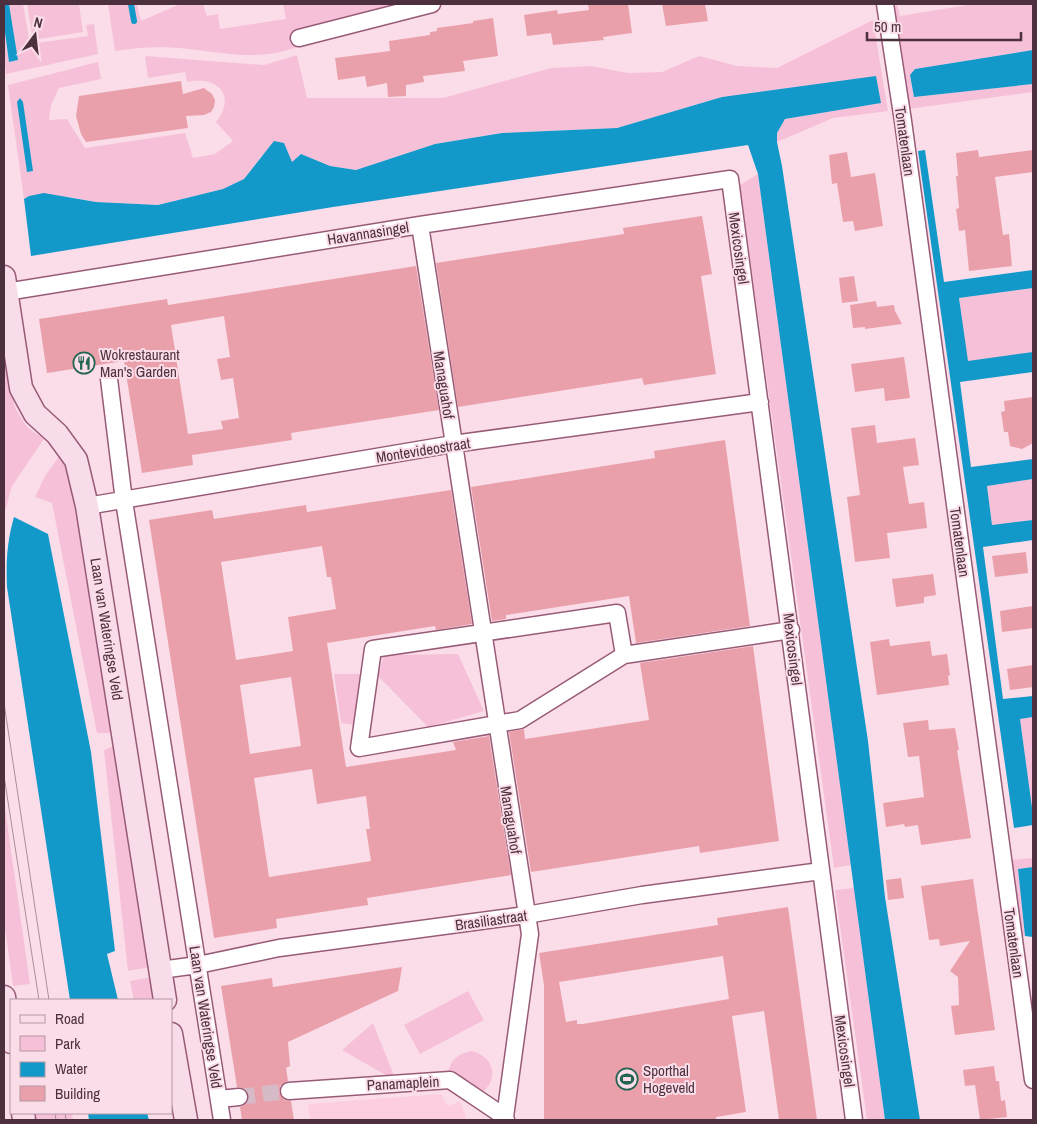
<svg xmlns="http://www.w3.org/2000/svg" width="1037" height="1124" font-family="'Archivo Narrow',sans-serif">
<style>
.built{fill:#fdcee2}
.green{fill:#f6c1d8}
.water{fill:#1299ca}
.lines{fill:none;stroke-linecap:round;stroke-linejoin:round}
.stream{stroke:#1299ca;stroke-width:6}
.building{fill:#eaa0aa;fill-rule:evenodd}
.street-tunnel{stroke:#d7bac7;stroke-width:16;stroke-dasharray:16 8;stroke-linecap:butt}
.street-casing{stroke:#985b77;stroke-width:19}
.secondary-casing{stroke:#985b77;stroke-width:25}
.street{stroke:#fff;stroke-width:16}
.secondary{stroke:#f9dcea;stroke-width:22}
.tram{stroke:#aa8e9a;stroke-width:1}
.labels{text-anchor:middle;dominant-baseline:central;stroke-width:4;stroke-linejoin:round;paint-order:stroke}
.street-label{font-size:15px;fill:#4c303d;stroke:#fadde9}
.poi-label{font-size:15px;fill:#4c303d;stroke:#fadde9;text-anchor:start}
</style>
<rect width="100%" height="100%" fill="#fadde9"/>
<path class="built" d="M441 1094 448 1106 460 1101 467 1120H310L308 1104Z"/>
<path class="green" d="M9 4H23L30 44 88 36 86 25 94 24 98 54 6 74 4 56V25L9 62 18 60Z
M27 4H79L83 32 33 40Z
M108 4H137L141 21 180 4 184 5 203 4 207 16 218 14 220 29 286 19 283 4H411L298 34 300 46C260 61 230 54 189 49 164 46 140 47 115 51Z
M891 4H897L900 16 974 4H1033V50L916 69 910 75 914 97 1033 84V92L908 109Z
M873 20 888 111 833 118 777 142V133L785 119 881 103 876 77 722 97 617 128 502 133 435 144 356 170 330 166 301 154 279 175 262 155 244 179 223 189 158 205 96 202 70 197 29 196 24 199 8 85 98 62 101 79 59 88 51 105 49 120 67 119 85 148 185 133 193 158 215 154 233 141 216 122C237 96 218 75 187 82L185 72 148 78 145 56 264 65 297 55 307 98H443L551 68 591 66 628 73 662 72 699 56 737 66 777 68Z
M758 174 851 865 834 868 740 185Z
M1033 288V352L967 362 959 298Z
M4 346 15 408 27 427 44 439 12 486 4 515Z
M63 451 71 478 113 733H97L52 503 35 497 45 476Z
M1033 479V520L992 526 987 485Z
M458 654 484 711 428 727 378 676 384 655Z
M334 674H359L362 680 356 725 341 723Z
M1033 717V815L1020 719Z
M116 745 150 967 128 971 104 750Z
M4 801 30 984 13 986 4 921Z
M1033 858V867L1018 869 1025 936H1019L1011 860Z
M854 888 885 1120H867L835 890Z
M152 977 155 1000H134L130 981Z
M468 991 484 1020 420 1054 404 1025Z
M373 1023 396 1081 342 1050Z
M471 1051C495 1056 500 1080 480 1094L448 1074C450 1060 457 1054 471 1051Z
M33 1113H72L73 1120H34Z"/>
<path class="water" d="M4 4H9L18 60 9 62 4 25Z
M1033 50V84L914 97 910 75 915 69Z
M876 76 881 103 785 119 777 133V142L782 166 868 741 885 897 920 1120H885L758 174 748 145 333 207 31 256 24 199 29 196 44 193 96 202 158 205 223 189 244 179 274 141 284 143 292 162 301 154 330 166 356 170 435 144 502 133 617 128 722 97Z
M20 98 23 102 33 171 27 172 17 102Z
M925 150 944 282 1033 270V288L959 298 968 361 1033 352V372L960 382 971 467 1033 459V479L987 486 992 525 1033 520V540L983 547 1003 699 1033 696V717L1020 719 1033 815V825L1014 828 918 151Z
M14 517 48 534 91 752 115 951 107 954 118 1000H70L7 587C6 561 7 542 14 517Z
M1033 867V918L1032 919 1033 937 1025 936 1018 869Z
M88 1113H147L149 1120H89Z"/>
<g class="lines">
<path class="stream" d="M131 4 134 21"/>
</g>
<path class="building" d="M588 4H628L632 33 603 37 604 40 553 45 551 33 527 36 524 15 557 10 558 14 589 10Z
M662 4H705L708 21 666 26Z
M493 18 498 56 463 61 465 71 423 76 424 82 406 85V96L388 97 387 83 367 87 365 76 338 80 335 58 390 51 389 41 430 35V32L437 31V28L473 23V21Z
M181 81 183 94 204 88 212 94 215 100 214 107 211 112 204 115 186 116 188 128 86 142 81 134 76 116 79 96Z
M978 150 979 157 1033 150V172L995 177 1003 235 1009 234 1012 266 969 271 965 230 959 231 956 209 959 208 956 176H958L956 153Z
M847 152 851 177 875 173 883 226 855 231 853 221 843 222 837 183 832 184 829 155Z
M702 216 712 274 701 276 716 374 644 385 642 378 458 407 436 263 624 234 623 228Z
M416 266 439 410 291 433 292 440 192 455 193 465 142 473 124 361 47 373 39 319 167 299 168 305ZM224 316 230 357 217 359 221 380 233 378 239 418 221 421 223 429 188 434 171 325Z
M854 276 858 301 842 303 839 278Z
M876 301 877 307 894 305 895 311 902 324 865 329V327L853 328 850 305Z
M904 357 910 398 885 401 884 388 855 392 851 364Z
M1033 397V443L1022 449 1010 446 1008 432H1004L1001 412 1005 411 1004 401Z
M875 425 877 443 915 438 919 465 903 467 909 504 924 502 927 528 887 533 890 558 855 562 847 497 860 495 851 428Z
M725 440 750 626 636 643 629 596 506 615V619L492 621 471 487 655 458 654 451Z
M451 490 472 624 436 630 435 626 327 643 346 767 456 750 453 742 489 736 511 875 367 898 368 905 276 919 277 928 214 938 149 520 212 510 214 519 306 505 307 512ZM322 546 327 577H331L336 609 288 617 293 651 236 660 221 562ZM291 677 301 746 250 754 240 685ZM312 769 317 804 366 796 370 829H366L371 861 269 877 254 778Z
M1026 552 1028 573 995 577 992 556Z
M933 574 936 595 924 597V603L896 607 892 579Z
M1033 606V628L1002 632 1000 611Z
M889 639 890 646 930 641 932 656 947 654 950 675 948 676 949 685 877 695 870 642Z
M753 646 779 841 700 853 699 846 531 872 509 732 524 729 525 739 649 720 640 663Z
M1033 665V687L1010 690 1007 669Z
M928 720 929 730 955 728 959 750H957L971 838 921 845 918 825 905 827 904 824 886 827 883 803 924 797 919 756 908 757 903 723Z
M901 878 904 898 888 900 886 880Z
M973 879 995 1030 955 1035 951 1006 959 1005 958 977 950 971 970 941 940 946 939 939 929 940 921 886Z
M788 907 817 1120H779L764 1011 732 1016 746 1112 716 1117V1120H544V985L539 953 718 925 717 918ZM723 956 729 999 583 1024H577V1020L566 1022 559 982Z
M402 967 398 991 288 1042 290 1066 286 1068 288 1081 280 1086 279 1092 284 1100 291 1101 294 1120H242L240 1107 248 1102 249 1096 244 1088 237 1087 221 986 272 978 273 987Z
M994 1066 996 1081H999L1001 1101 1005 1100 1007 1117 980 1120 975 1085 965 1086 963 1070Z"/>
<g class="lines">
<path class="street-tunnel" d="M239 1097 289 1091"/>
<g class="street-casing">
<path id="street" d="M885 4 903 121 1033 1080
M299 38 432 4
M420 225 530 934 505 1117 506 1120
M6 292 420 225 730 179 854 1120
M109 379 124 501 222 1120
M87 506 453 444 760 402
M617 613 624 655 520 720 359 748 373 649Z
M624 655 791 630
M160 970 198 965 279 948 526 915 642 895 821 871
M289 1091 450 1080 505 1117
M219 1099 239 1097"/>
</g>
<g class="secondary-casing">
<path id="secondary" d="M4 277 21 388 35 414 57 434 76 460 87 506 165 1000
M4 997 11 1042
M171 1034 186 1120
M23 1113 24 1120"/>
</g>
<use href="#street" class="street"/>
<use href="#secondary" class="secondary"/>
<path class="tram" d="M4 703 49 1000
M4 776 39 1000
M55 1113 56 1120
M65 1113 66 1120"/>
</g>
<defs>
<g id="restaurant-ring" transform="scale(1.125)"><circle r="9.5" fill="#fadde9" stroke="#236351" stroke-width="1.5"/><path d="M-5-6h1v4h1v-4h1v4h1v-4h1v5L-1.5 .5V6h-2V.5L-5-1ZM5-6V6H3V1.5H1.5Q1.5-4 5-6Z" fill="#236351"/></g>
<g id="stadium-ring" transform="scale(1.125)"><circle r="9.5" fill="#fadde9" stroke="#236351" stroke-width="1.5"/><path d="M0-5a6.5 5 0 1 0 0 10a6.5 5 0 1 0 0-10ZM-3.5-1.8h7v3.6h-7Z" fill="#236351"/></g>
</defs>
<g fill-rule="evenodd">
<use href="#restaurant-ring" x="84" y="363"/>
<use href="#stadium-ring" x="627" y="1079"/>
</g>
<g class="labels">
<g class="street-label">
<text transform="translate(905 141) rotate(82)">Tomatenlaan</text>
<text transform="translate(368 233) rotate(-9)">Havannasingel</text>
<text transform="translate(739 248) rotate(82)">Mexicosingel</text>
<text transform="translate(444 385) rotate(81)">Managuahof</text>
<text transform="translate(423 450) rotate(-9)">Montevideostraat</text>
<text transform="translate(960 542) rotate(82)">Tomatenlaan</text>
<text transform="translate(107 629) rotate(81)">Laan van Wateringse Veld</text>
<text transform="translate(793 649) rotate(83)">Mexicosingel</text>
<text transform="translate(511 820) rotate(81)">Managuahof</text>
<text transform="translate(491 920) rotate(-8)">Brasiliastraat</text>
<text transform="translate(1014 943) rotate(82)">Tomatenlaan</text>
<text transform="translate(206 1017) rotate(81)">Laan van Wateringse Veld</text>
<text transform="translate(845 1051) rotate(82)">Mexicosingel</text>
<text transform="translate(403 1083) rotate(-3)">Panamaplein</text>
</g>
<g class="poi-label">
<text x="100" y="354">Wokrestaurant<tspan x="100" dy="17">Man's Garden</tspan></text>
<text x="643" y="1070">Sporthal<tspan x="643" dy="17">Hogeveld</tspan></text>
</g>
</g>
<rect width="1037" height="1124" fill="none" stroke="#4c303d" stroke-width="10"/>
<rect x="10" y="999" width="162" height="115" fill="#fadde9" stroke="#b498a4"/>
<rect x="20" y="1015" width="25" height="8" fill="#f9dcea" stroke="#b498a4"/>
<text x="55" y="1024" font-size="15" fill="#4c303d">Road</text>
<rect x="20" y="1036" width="25" height="15" fill="#f6c1d8" stroke="#b498a4"/>
<text x="55" y="1049" font-size="15" fill="#4c303d">Park</text>
<rect x="20" y="1062" width="25" height="15" fill="#1299ca" stroke="#b498a4"/>
<text x="55" y="1074" font-size="15" fill="#4c303d">Water</text>
<rect x="20" y="1086" width="25" height="15" fill="#eaa0aa" stroke="#b498a4"/>
<text x="55" y="1099" font-size="15" fill="#4c303d">Building</text>
<g transform="translate(35 35) rotate(15)" stroke="#fadde9" stroke-width="4" paint-order="stroke">
<path d="M0-4L9 19L0 12L-9 19Z" fill="#4c303d"/>
<text y="-8" font-size="14" font-weight="bold" text-anchor="middle" fill="#4c303d">N</text>
</g>
<path d="M867 32v8h154v-8" fill="none" stroke="#4c303d" stroke-width="2.5"/>
<text x="874" y="32" font-size="15" fill="#4c303d" stroke="#fadde9" stroke-width="4" paint-order="stroke">50 m</text>
</svg>
